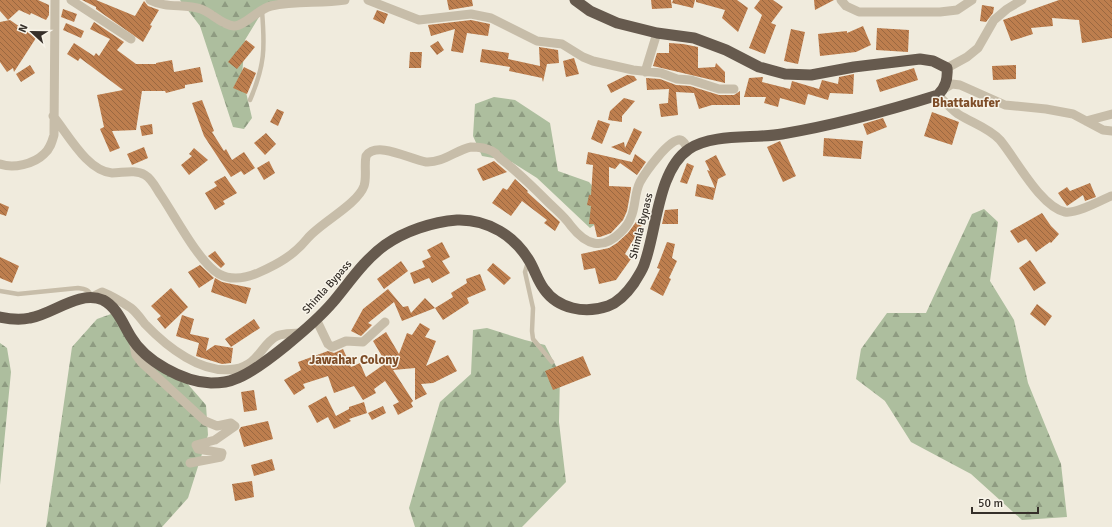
<svg xmlns="http://www.w3.org/2000/svg" width="1112" height="527" font-family="Signika,sans-serif">
<style>
.forest{fill:url(#forest-firs)}
.building{fill:url(#building-back-hatch)}
.lines{fill:none;stroke-linecap:round;stroke-linejoin:round}
.service{stroke:#c7bda9;stroke-width:4.5}
.minor{stroke:#c7bda9;stroke-width:9}
.trunk{stroke:#665a4e;stroke-width:11}
.labels{text-anchor:middle;dominant-baseline:central;stroke-width:3;stroke-linejoin:round;paint-order:stroke}
.street-label{font-size:11px;fill:#352f29;stroke:#f8f4e9}
.quarter-label{font-size:13px;font-weight:bold;fill:#7e4d28;stroke:#f8f4e9}
</style>
<defs>
<pattern id="forest-firs" width="22" height="20" patternUnits="userSpaceOnUse"><rect width="22" height="20" fill="#adbe9e"/><path d="M5 1l3.5 6h-7zM16 11l3.5 6h-7z" fill="#8e9b81"/></pattern>
<pattern id="building-back-hatch" width="6" height="6" patternUnits="userSpaceOnUse"><rect width="6" height="6" fill="#bd7e4e"/><path d="M-1 5l2 2M0 0l6 6M5-1l2 2" fill="none" stroke="#9a6841"/></pattern>
</defs>
<rect width="100%" height="100%" fill="#f0ebdd"/>
<path class="forest" d="M180 0H302L262 12 245 40 242 75 252 118 244 129 233 127 200 26Z
M494 97 515 100 550 123 558 171 589 182 602 198 601 220 590 228 537 178 510 161 482 156 473 136 475 104Z
M984 209 998 222 990 281 1014 320 1028 383 1061 464 1067 517 1022 520 971 474 911 442 885 401 856 379 861 349 887 313H926L972 214Z
M111 314 124 327 139 361 179 374 206 405 208 435 188 498 162 527H46L72 347 97 319Z
M487 328 525 340 545 345 560 374 559 422 566 482 522 527H415L409 508 440 402 471 374 473 330Z
M0 343 7 348 11 372 0 485Z"/>
<path class="building" d="M0 0H38L49 5V15L46 20 31 13 30 15 19 10 8 20 0 11Z
M82 0H96L135 16 144 1 148 6 159 10 150 25 152 26 143 42 96 9V7Z
M447 0H472L473 6 449 10Z
M651 0H671L672 8 652 9Z
M673 0H695L693 8 672 3Z
M696 0H737L748 8 738 32 722 18 725 10 696 2Z
M760 0H773L783 7 771 23 776 25 765 54 749 48 762 15 754 8Z
M814 0H834L815 10Z
M1059 0H1112V38L1082 43 1079 20 1052 18 1053 26 1031 28 1033 34 1011 41 1003 20Z
M982 5 994 7 993 13 986 22 980 21Z
M63 9 77 14 74 22 61 17Z
M377 10 388 14 384 24 373 19Z
M10 20 36 38 14 72 13 68 7 72 0 62V22Z
M471 20 490 24 488 36 467 33 463 53 451 51 455 29 431 36 428 25Z
M94 22 124 42 117 50 136 64H156V63L172 60 174 72 200 67 203 82 185 85V88L166 93 165 91H142L136 130 112 131 120 148 110 152 100 129 104 127 97 95 123 90 80 58 78 61 67 54 74 43 94 56 96 53 99 56 110 39 90 29Z
M66 23 84 31 81 38 63 30Z
M863 26 871 45 856 52 820 56 818 34 847 31V33Z
M877 28 909 30 908 52 876 50Z
M791 29 805 32 798 64 784 61Z
M246 40 255 47 237 69 228 62Z
M438 41 444 50 437 55 430 46Z
M669 43 683 44 698 47V68L715 67 716 63 725 72V83L653 66 657 53H669Z
M539 47 558 50 559 63 547 64 543 82 542 78 509 71 510 67 480 62 482 49 509 53 508 59 540 66Z
M410 52H422L421 68H409Z
M574 58 579 74 566 77 563 61Z
M30 65 35 73 21 82 16 74Z
M1016 65V79L993 80 992 66Z
M244 67 256 73 247 94 233 88Z
M914 68 918 80 880 92 876 80Z
M854 74 853 94 830 93 828 100 808 94 805 105 780 98 778 107 764 103 766 97H744L749 78 763 77 762 82 790 89 792 81 819 89 822 80 838 84 839 77Z
M627 75 634 76 637 80 611 93 607 85Z
M646 78 660 79 676 85 690 86 719 95H734L740 91V105H712L699 109 694 93 676 92 678 115 661 117 659 104 668 103 669 89 647 90Z
M624 98 635 101 622 116V122L608 120 610 111Z
M202 100 214 131 212 132 224 151 226 149 232 160 244 152 255 168 244 175 241 171 231 177 204 136 192 103Z
M277 109 284 112 278 126 270 122Z
M932 112 959 122 952 145 924 136Z
M883 118 887 127 867 135 863 124Z
M598 120 610 124 602 144 591 139Z
M152 124 153 134 142 136 140 126Z
M634 128 642 132 630 155 611 147 624 142 625 148Z
M266 133 276 144 265 155 254 143Z
M824 138 863 141 861 159 823 156Z
M780 141 796 176 783 182 767 147Z
M144 147 148 158 132 165 127 154Z
M194 148 208 160 189 175 181 165 192 156 189 154Z
M588 152 632 162 635 154 646 162 637 175 620 163 615 169 609 167V186L631 187V189L627 211 623 220 611 233 600 237H597L594 224H589L591 206 587 205 589 195H591L593 165 586 164Z
M716 155 726 175 718 179 713 200 695 196 697 184 715 188 707 170 710 171 705 161Z
M269 161 275 173 264 180 257 168Z
M494 161 507 172 483 181 477 169Z
M687 163 694 166 687 184 680 182Z
M225 176 237 193 223 201 225 204 215 210 205 193 217 186 214 182Z
M515 179 528 191 527 192 560 222 555 231 544 223 547 220 522 201 511 216 492 203 503 188 507 190Z
M1090 183 1096 197 1085 201 1083 195 1067 206 1058 193 1067 187 1070 191Z
M0 203 9 207 6 216 0 214Z
M678 209V224H662L665 210Z
M1042 213 1051 226 1059 234 1051 243 1050 242 1036 252 1026 239 1018 243 1010 231Z
M636 222 642 225 625 254 631 259 616 280 599 284 595 268 584 270 581 254 609 248 617 243 628 233Z
M442 242 450 257 442 261 450 273 432 283 429 278 414 284 410 273 425 267 422 261 431 257 427 250Z
M667 242 675 244 672 258 677 261 669 278 671 279 663 296 650 289 660 269 657 268Z
M215 251 225 264 221 268 208 256Z
M0 257 19 266 12 283 0 278Z
M1030 260 1046 283 1034 291 1019 268Z
M401 261 408 271 384 289 377 279Z
M493 263 511 278 504 285 487 270Z
M200 265 214 278 199 288 188 272Z
M480 274 486 290 467 298 469 303 443 320 435 308 402 321 394 302 368 323 372 325 361 336 351 331 363 309 388 289 403 307 408 306 411 313 425 298 435 308 453 297 451 293 467 283 466 279Z
M215 278 222 282 251 288 246 304 211 292Z
M171 288 188 307 165 329 157 319 161 316 151 306Z
M1037 304 1052 316 1045 326 1030 314Z
M182 315 194 319 190 334 209 338 206 351 215 345 233 348 231 363 222 364 196 356 199 343 176 336Z
M254 319 260 328 231 347 225 339Z
M420 323 430 329 425 337 436 341 426 366 448 355 457 371 433 383 421 384 427 394 415 400V368L393 370 413 401 411 403 413 407 398 415 393 405 399 402 385 381 374 389 376 393 363 400 354 386 334 393 328 376 303 384 305 388 294 395 284 380 301 370 298 362 328 351 334 353 343 349 351 367 360 363 366 377 386 363 373 341 386 332 399 354 407 333 412 335Z
M583 356 591 375 553 390 545 371Z
M254 390 257 410 244 412 241 392Z
M326 396 336 416 349 409V407L364 402 367 413 349 419 351 421 334 429 328 417 317 423 308 406Z
M383 406 386 413 372 420 368 413Z
M268 421 273 439 244 447 239 430 241 427Z
M272 459 275 470 254 476 251 465Z
M252 481 254 497 235 501 232 484Z"/>
<g class="lines">
<path class="service" d="M250 100C265 65 265 48 262 11
M528 262 525 272 533 308 532 331 533 339 552 362
M0 291 18 294 78 288C86 289 89 290 92 297"/>
<path class="minor" d="M71 0 131 39
M150 0C167 9 184 3 201 9 212 13 222 25 234 26 245 26 258 9 271 6 296 0 320 4 345 0
M368 0 419 20 471 14 491 18 537 41 562 44 583 57 593 61 633 70 661 73 677 79 691 80 719 89H734
M841 0 846 6 859 12H940L957 10 972 0
M947 68 967 57 978 48 994 20 1007 9 1022 0
M645 72 657 33
M944 89 952 84 960 85 1005 105 1046 109 1073 114 1103 130 1112 131
M938 95C945 102 951 109 958 114 972 123 989 128 1000 140 1016 159 1040 206 1065 212 1076 214 1100 201 1111 196
M53 116C68 134 87 171 112 173 123 173 135 169 145 175 152 179 156 188 160 194 174 214 199 263 219 274 232 281 247 278 260 272 278 264 294 255 307 239 320 223 357 205 364 186 367 177 364 166 366 156 377 140 411 160 426 162 443 163 456 150 471 147 478 147 486 148 492 151 496 153 498 156 501 159 518 172 533 187 548 202 556 210 564 216 571 226 586 245 602 251 621 232 625 228 629 223 631 217 636 206 634 194 640 182 645 173 670 137 681 140 685 142 686 146 688 150
M1086 121 1112 114
M0 164C13 169 34 164 44 154 50 149 52 142 54 135L55 0
M92 297 102 292C112 296 122 302 131 308 137 313 141 319 145 324 167 347 202 375 235 369 259 365 261 344 277 336 284 333 292 334 299 333
M316 319 328 344 332 347 346 341 363 342 385 322
M133 340 136 355 142 363 205 421 217 426 231 423 235 426 215 440 196 445 198 449 222 453 221 457 190 463"/>
<path class="trunk" d="M0 317C9 319 21 320 30 318 53 314 79 290 103 300 117 307 123 324 131 337 145 361 183 382 211 383 218 383 229 382 235 379 259 371 315 323 333 302 349 283 364 260 385 245 405 231 432 222 457 220 488 219 515 236 530 262 535 271 538 281 544 289 558 309 585 314 608 306 619 302 627 293 634 283 638 276 643 270 645 262 657 228 658 170 689 149 713 133 754 139 782 134 835 125 887 111 938 95 946 87 948 79 947 68L933 61 920 59 854 67 811 75 785 74 759 67 726 50 694 38 657 33 617 23 590 11 575 0"/>
</g>
<g class="labels">
<g class="street-label">
<text transform="translate(641 226) rotate(-76)">Shimla Bypass</text>
<text transform="translate(327 287) rotate(-48)">Shimla Bypass</text>
</g>
<g class="quarter-label">
<text x="966" y="103">Bhattakufer</text>
<text x="354" y="360">Jawahar Colony</text>
</g>
</g>
<g transform="translate(32 32) rotate(292)" stroke="#f8f4e9" stroke-width="3" paint-order="stroke">
<path d="M0-3L7 15L0 10L-7 15Z" fill="#352f29"/>
<text y="-6" font-size="11" font-weight="bold" text-anchor="middle" fill="#352f29">N</text>
</g>
<path d="M972 507v6h66v-6" fill="none" stroke="#352f29" stroke-width="2"/>
<text x="978" y="507" font-size="12" fill="#352f29" stroke="#f8f4e9" stroke-width="3" paint-order="stroke">50 m</text>
</svg>
